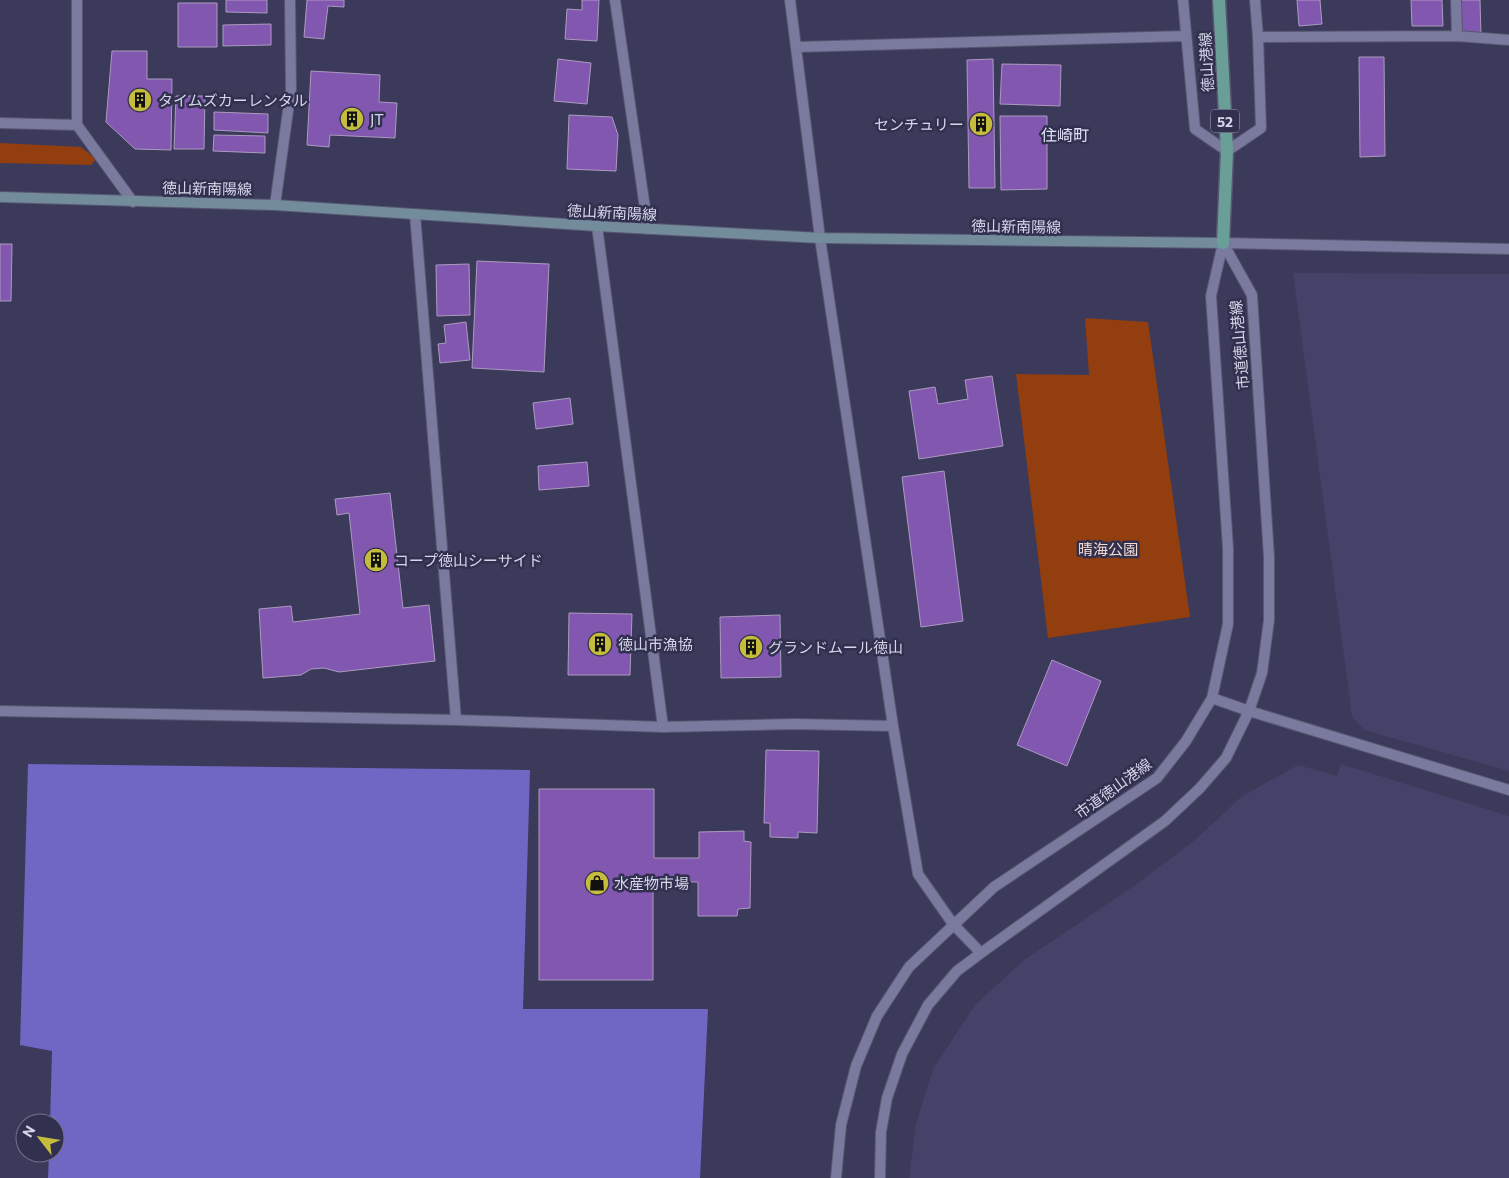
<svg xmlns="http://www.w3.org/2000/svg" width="1509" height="1178" font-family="Commissioner,'Noto Sans JP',sans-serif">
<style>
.built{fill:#444269}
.green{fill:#933e0e}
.water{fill:#6f67c3}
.building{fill:#8257af;stroke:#ab9bbf}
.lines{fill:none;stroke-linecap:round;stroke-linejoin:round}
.minor-casing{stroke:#585772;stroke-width:12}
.tertiary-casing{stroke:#585772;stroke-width:12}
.secondary-casing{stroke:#585772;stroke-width:12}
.primary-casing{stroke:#585772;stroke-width:15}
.minor{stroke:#7a7a9e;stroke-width:10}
.tertiary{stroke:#7a7a9e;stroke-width:10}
.secondary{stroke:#728c9b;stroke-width:10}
.primary{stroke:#6a9f98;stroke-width:12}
.labels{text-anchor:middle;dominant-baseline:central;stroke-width:5;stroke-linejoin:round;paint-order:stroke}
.shield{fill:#31304f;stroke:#a4a4bc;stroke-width:1}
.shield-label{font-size:14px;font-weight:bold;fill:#d5d6ea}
.street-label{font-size:15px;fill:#d5d6ea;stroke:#31304f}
.poi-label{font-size:15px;fill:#d5d6ea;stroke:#31304f;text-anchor:start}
.park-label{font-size:15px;fill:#f4dace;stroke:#31304f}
.neighbourhood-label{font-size:16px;fill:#e0e0f9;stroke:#31304f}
</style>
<rect width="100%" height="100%" fill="#3b3a5a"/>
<path class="built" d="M1293 273 1509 274V771L1364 730 1352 716Z
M1341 764 1509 816V1178H909L916 1124 933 1069 975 1005 1024 960 1131 888 1194 841 1241 797 1298 765 1337 776Z"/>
<path class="green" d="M0 143 81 147 96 159 91 165 0 163Z
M1085 318 1148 322 1190 617 1048 638 1016 374 1089 375Z"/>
<path class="water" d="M28 764 530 770 523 1009H708L700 1178H48L49 1153H55V1123H50L52 1051 20 1045Z"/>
<path class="building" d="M226 0H267V13L226 12Z
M307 0H344V7L328 6 324 39 304 37Z
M582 0H599L597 41 565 39 567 9 582 10Z
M1297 0H1320L1322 24 1299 26Z
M1411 0H1442L1443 26H1412Z
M1458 0H1480L1481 35H1459Z
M178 3H217V47H178Z
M271 24V45L223 46V25Z
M112 51H147V79H172L171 150 135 149 106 122Z
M1359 57H1384L1385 156 1360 157Z
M558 59 591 63 587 104 554 101Z
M993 59 995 188H969L967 60Z
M1002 64 1061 65 1060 106 1000 104Z
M311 71 380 75 379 102 397 103 395 138 330 135 329 147 307 145Z
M176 96H205L204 149H174Z
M214 112 268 114V133L214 130Z
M569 115 612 117 618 135 616 171 567 169Z
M1000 116H1047V189L1001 190Z
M214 135 265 136V153L213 151Z
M0 244H12L11 301H0Z
M477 261 549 264 544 372 472 368Z
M469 264 470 315 437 316 436 265Z
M466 322 470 360 440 363 438 344 446 343 444 325Z
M992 376 1003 446 919 459 909 391 935 387 938 404 968 399 965 380Z
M570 398 573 424 536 429 533 403Z
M587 462 589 486 539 490 538 466Z
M944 471 963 621 921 627 902 477Z
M390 493 403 608 429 605 435 661 339 672 324 668 311 669 301 675 263 678 259 609 291 606 293 622 360 614 349 513 337 515 335 499Z
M569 613 632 614 630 675H568Z
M780 615 781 677 721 678 720 617Z
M1052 660 1101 681 1067 766 1017 745Z
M766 750 819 751 817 833 798 832V838L770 837V823H764Z
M539 789H654V858H699V832L744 831V841L751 842 750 908 738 909 737 916H698V882H653V980H539Z"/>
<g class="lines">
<g class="minor-casing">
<path id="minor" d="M615 0 648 229
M790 0 820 238
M1183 0 1195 129 1227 151 1261 128 1258 37 1255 0
M1456 0 1457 36
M1258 37 1457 36 1509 40
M797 47 1186 36
M275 205 291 89 290 0
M415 214 456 720
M597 226 663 727
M1223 243 1509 249"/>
</g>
<g class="tertiary-casing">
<path id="tertiary" d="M77 0V125L133 202
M0 123 77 125
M820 238 893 726 918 874 953 924 981 953
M1212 698 1249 711 1509 790
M0 711 456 720 663 727 794 724 893 726
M836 1178 841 1125 856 1066 877 1016 909 967 994 887 1157 778 1186 741 1212 698 1228 624V548L1211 296 1223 243
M880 1178 881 1132 887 1098 902 1054 928 1005 957 971 981 953 1165 821 1200 788 1226 758 1249 711 1262 673 1269 620V557L1252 295 1223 243"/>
</g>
<g class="secondary-casing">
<path id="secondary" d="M0 197 275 205 597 226 820 238 1223 243"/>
</g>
<g class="primary-casing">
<path id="primary" d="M1219 0 1227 151 1223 243"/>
</g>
<use href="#minor" class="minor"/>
<use href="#tertiary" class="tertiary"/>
<use href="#secondary" class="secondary"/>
<use href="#primary" class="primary"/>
</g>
<defs>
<g id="building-disc" transform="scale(1.25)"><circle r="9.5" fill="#c5bc3d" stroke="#31304f"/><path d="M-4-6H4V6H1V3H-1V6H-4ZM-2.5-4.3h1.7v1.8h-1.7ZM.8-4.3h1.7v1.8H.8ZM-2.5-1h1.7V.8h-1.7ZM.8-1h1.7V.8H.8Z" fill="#111"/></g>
<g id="shop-disc" transform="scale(1.25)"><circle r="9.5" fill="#c5bc3d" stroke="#31304f"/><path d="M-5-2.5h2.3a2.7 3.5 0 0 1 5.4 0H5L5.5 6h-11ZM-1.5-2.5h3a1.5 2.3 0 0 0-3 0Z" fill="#111"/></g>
</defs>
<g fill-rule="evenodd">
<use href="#building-disc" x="140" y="100"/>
<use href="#building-disc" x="352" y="119"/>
<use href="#building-disc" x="981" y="124"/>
<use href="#building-disc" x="376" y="560"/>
<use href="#building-disc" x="600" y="644"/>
<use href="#building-disc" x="751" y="647"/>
<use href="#shop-disc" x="597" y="883"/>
</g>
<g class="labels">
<rect class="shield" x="1211" y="109.5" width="28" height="23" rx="4"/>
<g class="shield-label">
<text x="1225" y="121">52</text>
</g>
<g class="street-label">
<text transform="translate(1206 62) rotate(-93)">徳山港線</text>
<text transform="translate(207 188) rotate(1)">徳山新南陽線</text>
<text transform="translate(612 212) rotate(3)">徳山新南陽線</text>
<text transform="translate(1016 226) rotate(1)">徳山新南陽線</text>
<text transform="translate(1239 345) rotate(-95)">市道徳山港線</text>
<text transform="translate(1113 788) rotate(-36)">市道徳山港線</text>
</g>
<g class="poi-label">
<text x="158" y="100">タイムズカーレンタル</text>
<text x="370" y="119">JT</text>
<text x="964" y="124" text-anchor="end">センチュリー</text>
<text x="394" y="560">コープ徳山シーサイド</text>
<text x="618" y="644">徳山市漁協</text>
<text x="768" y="647">グランドムール徳山</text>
<text x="614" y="883">水産物市場</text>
</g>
<g class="park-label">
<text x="1108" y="549">晴海公園</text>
</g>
<g class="neighbourhood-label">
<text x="1065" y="134">住崎町</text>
</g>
</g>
<g transform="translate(40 1138) rotate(301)"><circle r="24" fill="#31304f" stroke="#73728d"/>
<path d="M0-4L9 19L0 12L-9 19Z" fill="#c5bc3d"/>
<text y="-8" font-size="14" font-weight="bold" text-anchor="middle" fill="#d5d6ea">N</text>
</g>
</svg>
